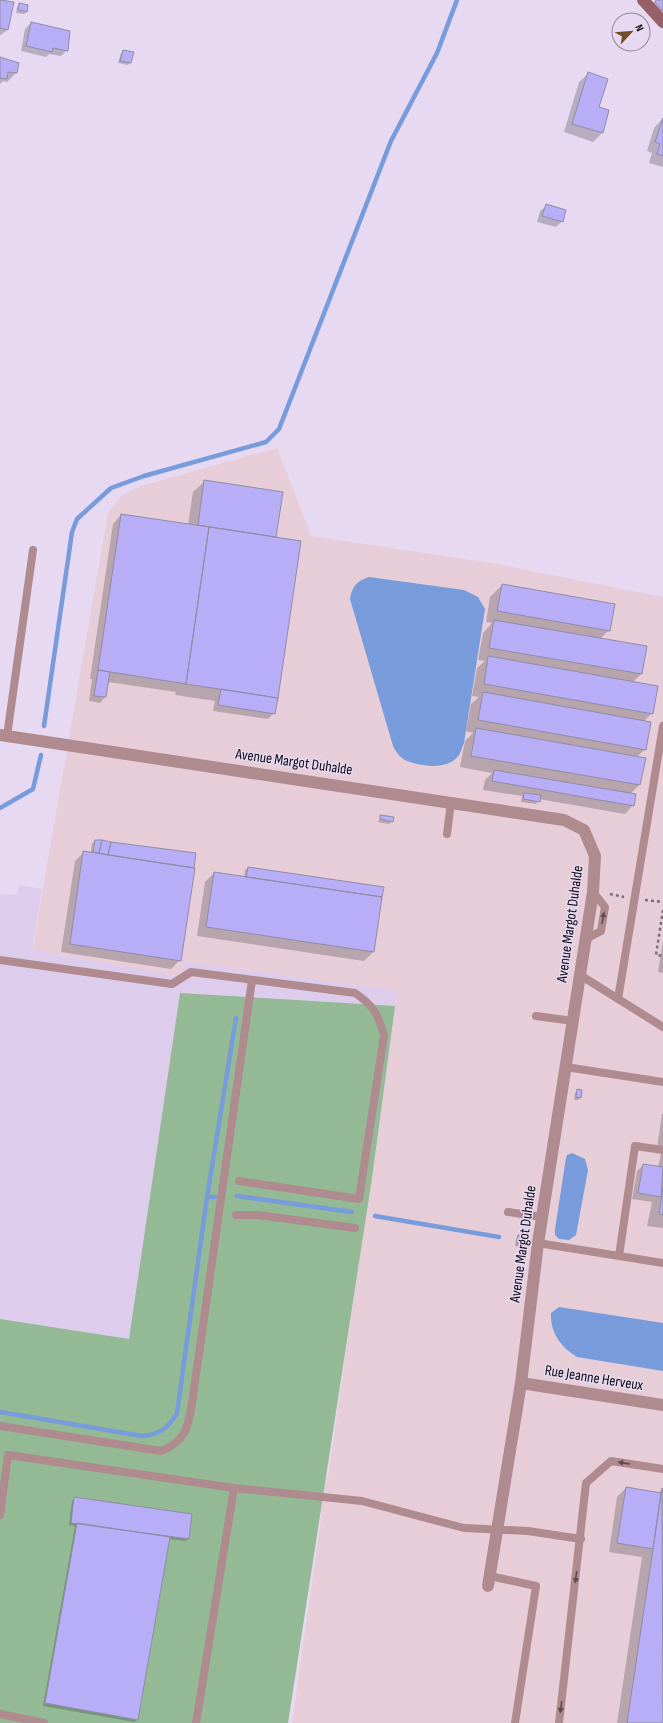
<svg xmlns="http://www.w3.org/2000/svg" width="663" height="1723" font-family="'Sofia Sans Condensed',sans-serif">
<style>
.industrial{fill:#e6cdd7}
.built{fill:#ddcceb}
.green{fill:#94ba95}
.water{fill:#779bdb}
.shadow{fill:#0003}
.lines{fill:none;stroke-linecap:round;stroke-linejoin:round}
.stream{stroke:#779bdb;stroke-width:4.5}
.building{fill:#b8aef7;stroke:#8f8ca4}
.path{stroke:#776f7e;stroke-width:2.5;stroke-dasharray:3 3;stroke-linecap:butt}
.lane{stroke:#af8a8e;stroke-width:8}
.street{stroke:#af8a8e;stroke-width:12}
.secondary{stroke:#956068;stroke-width:12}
.oneway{fill:#5e4a50}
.labels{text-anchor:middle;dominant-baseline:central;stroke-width:3;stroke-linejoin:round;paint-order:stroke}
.street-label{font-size:15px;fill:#0e0a11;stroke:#e6d9f1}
</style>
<rect width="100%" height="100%" fill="#e6d9f1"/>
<path class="industrial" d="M277 448 311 536 491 563 663 597V1723H292L322 1513 295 1508 0 1723V1427L328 1477 398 991 184 962 181 977 32 952 108 513 122 495 141 486Z"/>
<path class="built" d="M19 885 42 889 32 949 181 977 184 962 398 991 372 1178 288 1723H0V894L17 895Z"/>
<path class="green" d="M180 993 395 1006 372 1178 288 1723H0V1319L129 1339Z"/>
<path class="water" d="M369 577 464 590 478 597 485 609 464 743C462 747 461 752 459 755 449 770 422 767 407 761 400 758 396 752 393 746L350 599C352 586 357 581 369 577Z
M572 1153 585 1159 588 1170 576 1235 569 1240 559 1239 555 1235V1229L566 1158 567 1155Z
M559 1307 663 1323V1371L577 1357C560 1347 550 1332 551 1313Z"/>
<path class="shadow" d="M0 0 7 30 1 35H0Z
M656 0 663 1V29L646 11Z
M19 4 26 12 24 14 16 13 17 7Z
M31 23 67 50 61 56 49 54 46 57 21 51 25 29Z
M124 51 130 63 128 65 118 63 121 53Z
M0 59 16 73 7 82 3 81 0 84Z
M588 74 598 108 608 111 602 133 593 142 564 132 579 82Z
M663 118V167L649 163 652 153 647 151 654 128Z
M546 206 562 221 556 227 537 222 540 211Z
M205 481 282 492 275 538 274 713 268 719 213 711 215 701 175 695 176 692 108 682 105 697 100 703 89 701 92 679H90L113 524 121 515 188 525 193 492Z
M502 585 609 630 600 639 646 647 641 674 633 682 652 713 644 721 645 749 637 757 639 785 630 794 633 805 625 814 539 799 536 804 521 802 522 796 483 790 485 780 492 773 460 767 465 741 473 733 466 731 471 704 479 697 472 696 477 668 485 661 478 660 483 633 492 623 486 622 490 597Z
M381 816 392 821 389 824 378 822Z
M95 841 195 854 180 960 171 969 61 952 75 861 84 852 91 853 92 843Z
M248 868 382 888 373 952 364 961 197 936 205 882 214 873 244 878 245 870Z
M663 941V973L658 972Z
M578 1090 580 1098 578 1100H574L575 1093Z
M662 1114H663V1228L647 1226 652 1202 632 1199 637 1171 643 1165 658 1168 662 1149 657 1148Z
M518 1236 521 1244 518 1247 515 1246 516 1239Z
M626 1488 658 1493 663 1489V1723H617L642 1557 609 1552 617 1497Z
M75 1498 188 1539 185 1541 169 1539 137 1720 134 1722 43 1706 75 1526 69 1525 72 1501Z"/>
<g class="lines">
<path class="stream" d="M44 726 72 532 77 519 111 488 144 476 266 442 279 429 391 141 437 53 457 0
M0 808 33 789 41 755
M237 1196 352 1212
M207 1197H215
M375 1216 499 1237
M0 1412 142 1436C161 1434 167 1429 177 1413L207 1197 236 1018"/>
</g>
<path class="building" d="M0 0 14 2 8 30 0 28Z
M656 0H663V11L655 2Z
M19 3 28 5 27 12 18 10Z
M31 22 70 31 68 51 53 48 52 52 26 46Z
M123 50 134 52 131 63 120 61Z
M0 57 19 63 17 73 8 72 7 79 0 78Z
M588 72 608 79 599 107 609 110 603 133 572 124Z
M663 118V156L657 154 660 144 655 142Z
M546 204 566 210 563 222 542 216Z
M204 480 283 492 276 537 198 525Z
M121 514 209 527 186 684 98 670Z
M209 527 301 541 278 698 186 684Z
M502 584 615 604 610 631 497 611Z
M494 620 647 646 642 674 489 648Z
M488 656 658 686 653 714 484 684Z
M98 670 110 672 106 697 94 696Z
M221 689 278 698 275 714 218 705Z
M483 692 651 722 646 750 478 720Z
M476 728 646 758 640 785 471 756Z
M494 770 636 794 634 806 492 781Z
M524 793 541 795 540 802 523 799Z
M380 815 394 817 393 822 380 819Z
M95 840H102L99 853 93 852Z
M102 840 111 842 108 855 99 853Z
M111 842 196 853 194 868 108 855Z
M83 851 195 868 181 961 70 944Z
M248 867 384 887 382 897 246 877Z
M214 872 382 897 374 952 206 927Z
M577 1089 582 1090 581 1098 576 1097Z
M643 1164 663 1167 661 1197 638 1193Z
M663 1187V1215L659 1214Z
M518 1235 523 1236 522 1244H517Z
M626 1487 661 1493 653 1549 617 1543Z
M662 1488 663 1723H627L653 1549Z
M74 1497 192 1514 189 1539 71 1523Z
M77 1523 170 1537 138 1720 45 1703Z"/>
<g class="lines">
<path class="path" d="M610 894 624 897
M645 900 663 902
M663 910 656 955 663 956"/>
<path class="lane" d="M7 736 33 550
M447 834 451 802
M586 939 601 931 605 907 593 892
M0 960 172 984 191 972 355 993C373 1005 378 1014 384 1035L359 1199 239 1181
M580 975 663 1027
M618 999 663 726
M536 1016 573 1021
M566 1067 663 1082
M508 1212 542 1217
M236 1215H258L355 1228
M538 1243 663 1263
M619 1256 635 1146 663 1150
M0 1426 161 1451C186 1441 188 1427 192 1403L252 980
M0 1515 8 1455 234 1488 362 1501 464 1528 528 1531 581 1539
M490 1576 536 1586 515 1723
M0 1714 44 1723
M196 1723 234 1488
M559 1723 586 1483 611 1461 663 1469"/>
<path class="street" d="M0 735 564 820 584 830 595 856 593 892 538 1243 521 1383 488 1586
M521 1383 663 1405"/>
<path class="secondary" d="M643 0 663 22"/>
</g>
<defs><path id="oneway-solid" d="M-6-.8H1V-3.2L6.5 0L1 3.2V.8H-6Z"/></defs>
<g class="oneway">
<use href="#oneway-solid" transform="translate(603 918) rotate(-80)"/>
<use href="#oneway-solid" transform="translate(624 1463) rotate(-171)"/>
<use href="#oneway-solid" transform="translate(576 1577) rotate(97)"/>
<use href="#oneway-solid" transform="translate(561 1707) rotate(97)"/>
</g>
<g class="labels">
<g class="street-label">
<text transform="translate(294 762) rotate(8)">Avenue Margot Duhalde</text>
<text transform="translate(570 924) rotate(-82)">Avenue Margot Duhalde</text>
<text transform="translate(523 1244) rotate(-82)">Avenue Margot Duhalde</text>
<text transform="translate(594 1378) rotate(9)">Rue Jeanne Herveux</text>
</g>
</g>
<g transform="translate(631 32) rotate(64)"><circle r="19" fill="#e6d9f1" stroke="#908697"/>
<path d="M0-3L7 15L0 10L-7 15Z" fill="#714e27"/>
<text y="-6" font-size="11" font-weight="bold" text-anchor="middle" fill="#0e0a11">N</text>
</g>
</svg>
